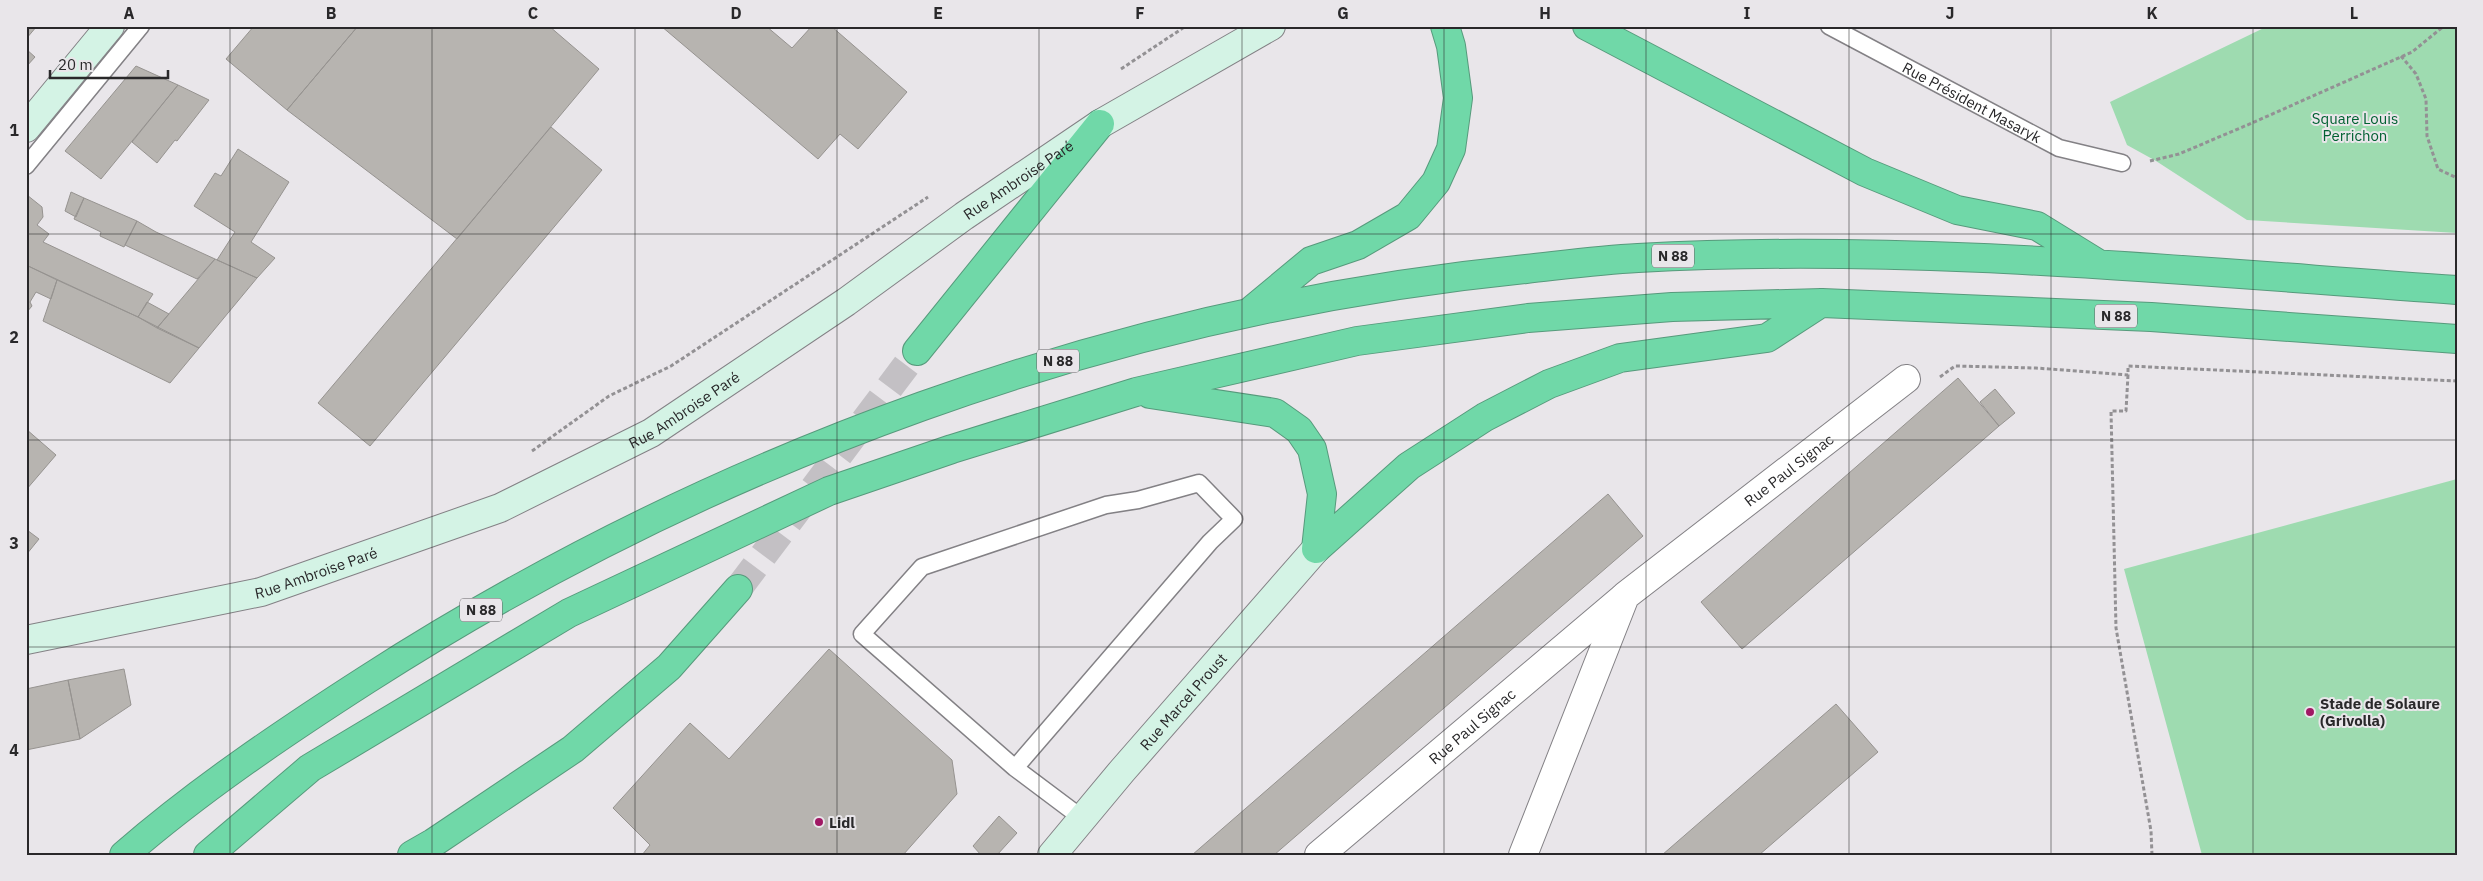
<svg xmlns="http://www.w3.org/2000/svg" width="2483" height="881" font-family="'IBM Plex Sans',sans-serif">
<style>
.green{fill:#9edbb0}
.building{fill:#b7b4b0;stroke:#969390}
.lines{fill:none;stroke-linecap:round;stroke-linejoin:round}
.highway-tunnel{stroke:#c3c0c4;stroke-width:28;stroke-dasharray:28 14;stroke-linecap:butt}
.lane-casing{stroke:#838185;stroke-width:19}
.street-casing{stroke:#838185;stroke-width:30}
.secondary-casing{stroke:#838185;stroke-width:30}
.highway-casing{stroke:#579a7c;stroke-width:30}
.path{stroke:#939194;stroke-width:3;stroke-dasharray:4 2.5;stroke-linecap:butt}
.lane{stroke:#fff;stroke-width:16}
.street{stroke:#fff;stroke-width:28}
.secondary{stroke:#d4f3e5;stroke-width:28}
.highway{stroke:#70d8a8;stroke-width:28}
.grid{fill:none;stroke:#29282a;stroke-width:1;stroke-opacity:0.55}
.poi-dot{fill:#a01864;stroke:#e9e6ea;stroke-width:2}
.labels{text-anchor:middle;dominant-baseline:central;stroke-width:4;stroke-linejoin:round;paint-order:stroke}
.shield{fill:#e9e6ea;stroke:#636164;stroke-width:1}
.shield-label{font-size:14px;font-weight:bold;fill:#29282a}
.street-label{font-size:15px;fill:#29282a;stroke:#e9e6ea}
.park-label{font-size:15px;fill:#006132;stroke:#e9e6ea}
.poi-label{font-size:15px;font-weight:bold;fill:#29282a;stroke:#e9e6ea;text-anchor:start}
.neatline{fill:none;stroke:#29282a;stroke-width:2}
.grid-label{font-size:16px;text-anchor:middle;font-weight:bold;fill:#29282a}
</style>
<rect width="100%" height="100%" fill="#e9e6ea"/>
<path class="green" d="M2268 26H2457V233L2247 220 2156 161 2127 145 2110 102Z
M2457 479V855H2202L2124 569Z"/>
<path class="building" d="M26 26H37L26 39Z
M254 26H358L287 110 226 59Z
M358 26H549L599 69 457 239 287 110Z
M661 26H766L792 48 812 26H831L907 92 858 149 840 134 818 159Z
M26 49 35 57 26 67Z
M136 66 178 85 101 179 65 151Z
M178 85 209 100 177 141 175 140 157 163 132 142Z
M551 127 602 170 370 446 318 403Z
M238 149 289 182 251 242 275 258 257 278 217 260 235 232 194 206 215 173 221 176Z
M71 192 84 198 76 217 65 211Z
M27 195 42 207 43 217 37 225 49 234 43 242 153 294 138 317 26 265Z
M84 198 137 221 124 247 100 236 101 232 74 219Z
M137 221 156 232 215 259 197 279 125 245Z
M215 259 257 278 199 348 157 328Z
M26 265 57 280 51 299 36 292 30 302 32 306 26 313Z
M57 280 138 317 199 348 170 383 43 321Z
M147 302 169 314 157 328 138 317Z
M1958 378 1999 426 1742 649 1701 602Z
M1995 389 2015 413 1999 426 1980 402Z
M26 429 56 455 26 490Z
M1608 494 1643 536 1274 855H1192Z
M27 530 39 539 26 555V532Z
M829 649 952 760 957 794 903 855H642L650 845 613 808 690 723 729 759Z
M124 669 131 705 80 739 68 680Z
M68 680 80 739 26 750V689Z
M1836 704 1878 752 1759 855H1662Z
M999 816 1017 833 997 855H981L973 846Z"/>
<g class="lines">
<path class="highway-tunnel" d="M738 589 917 351"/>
<g class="lane-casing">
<g id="lane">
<path id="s1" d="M1829 26 2059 148 2122 163"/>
<path d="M26 166 141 26"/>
<path d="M1015 768 1210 542 1234 519 1199 483 1138 500 1106 505 922 567 862 634 1015 768 1083 819"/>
</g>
</g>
<g class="street-casing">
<g id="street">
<path id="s2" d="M1319 855 1622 599"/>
<path id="s3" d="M1523 855 1625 596 1906 379"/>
</g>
</g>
<g class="secondary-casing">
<g id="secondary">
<path d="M26 128 110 26"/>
<path id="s4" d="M26 640 261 592 500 508 651 433 846 302 964 216 1100 124 1271 26"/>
<path id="s5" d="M1052 855 1122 771 1316 549"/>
</g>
</g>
<g class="highway-casing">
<path id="highway" d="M1587 26 1865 172 1957 210 2037 226 2097 263
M1252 310 1311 261 1358 245 1408 216 1436 182 1451 149 1458 98 1451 46 1445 26
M917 351 1100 124
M1150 394 1275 413 1299 430 1312 449 1322 494 1316 549
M1316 549 1409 466 1485 417 1549 384 1620 358 1767 338 1821 303
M124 855C199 790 282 734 366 680 713 457 1115 310 1526 269 1563 265 1600 260 1638 258 1911 243 2184 271 2457 290
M208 855 310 768 569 613 829 491 952 449 1136 392 1357 341 1528 318 1672 307 1822 303 2151 317 2457 339
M412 855 433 843 573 749 669 667 738 589"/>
</g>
<path class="path" d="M2447 26 2457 27
M2401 56 2416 74 2426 99 2427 136 2438 169 2457 178
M1121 69 1186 26
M2150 161 2179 154 2252 123 2412 52 2444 26
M2128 375 2126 411H2111L2116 628 2151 831 2152 855
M1940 377 1955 366 2036 368 2128 375V366L2457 381
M532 451 609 396 671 366 928 197"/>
<use href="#lane" class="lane"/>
<use href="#street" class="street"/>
<use href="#secondary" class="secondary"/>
<use href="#highway" class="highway"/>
</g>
<path class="grid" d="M230 26V855M432 26V855M635 26V855M837 26V855M1039 26V855M1242 26V855M1444 26V855M1646 26V855M1849 26V855M2051 26V855M2253 26V855M26 234H2457M26 440H2457M26 647H2457"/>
<g class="poi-dot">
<circle cx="2310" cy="712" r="5"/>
<circle cx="819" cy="822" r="5"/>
</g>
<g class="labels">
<g class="shield">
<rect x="1652" y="244.5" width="42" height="23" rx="4"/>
<rect x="2095" y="304.5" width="42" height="23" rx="4"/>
<rect x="1037" y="349.5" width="42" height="23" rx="4"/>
<rect x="460" y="598.5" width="42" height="23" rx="4"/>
</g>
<g class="shield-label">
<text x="1673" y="256">N 88</text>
<text x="2116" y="316">N 88</text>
<text x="1058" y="361">N 88</text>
<text x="481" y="610">N 88</text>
</g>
<g class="street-label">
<text stroke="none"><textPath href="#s1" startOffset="162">Rue Président Masaryk</textPath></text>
<text stroke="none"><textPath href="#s4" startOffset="1108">Rue Ambroise Paré</textPath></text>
<text stroke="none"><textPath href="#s4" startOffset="702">Rue Ambroise Paré</textPath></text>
<text stroke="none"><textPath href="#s3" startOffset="485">Rue Paul Signac</textPath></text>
<text stroke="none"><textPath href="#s4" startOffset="298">Rue Ambroise Paré</textPath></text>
<text stroke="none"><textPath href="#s5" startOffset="202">Rue Marcel Proust</textPath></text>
<text stroke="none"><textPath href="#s2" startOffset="200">Rue Paul Signac</textPath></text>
</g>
<g class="park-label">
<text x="2355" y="118">Square Louis<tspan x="2355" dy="17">Perrichon</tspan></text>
</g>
<g class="poi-label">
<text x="2320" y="703">Stade de Solaure<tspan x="2320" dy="17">(Grivolla)</tspan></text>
<text x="829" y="822">Lidl</text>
</g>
</g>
<rect width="2483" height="881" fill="none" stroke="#e9e6ea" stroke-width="55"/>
<path d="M50 70v8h118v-8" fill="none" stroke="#29282a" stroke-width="2.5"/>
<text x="58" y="70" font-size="15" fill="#29282a" stroke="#e9e6ea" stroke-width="4" paint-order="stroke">20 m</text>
<rect x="28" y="28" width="2428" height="826" class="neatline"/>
<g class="grid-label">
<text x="129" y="19">A</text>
<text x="331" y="19">B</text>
<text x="533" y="19">C</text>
<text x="736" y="19">D</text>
<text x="938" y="19">E</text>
<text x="1140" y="19">F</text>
<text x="1343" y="19">G</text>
<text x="1545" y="19">H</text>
<text x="1747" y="19">I</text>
<text x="1950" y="19">J</text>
<text x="2152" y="19">K</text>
<text x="2354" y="19">L</text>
<text x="14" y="136">1</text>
<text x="14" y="343">2</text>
<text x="14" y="549">3</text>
<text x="14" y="756">4</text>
</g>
</svg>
